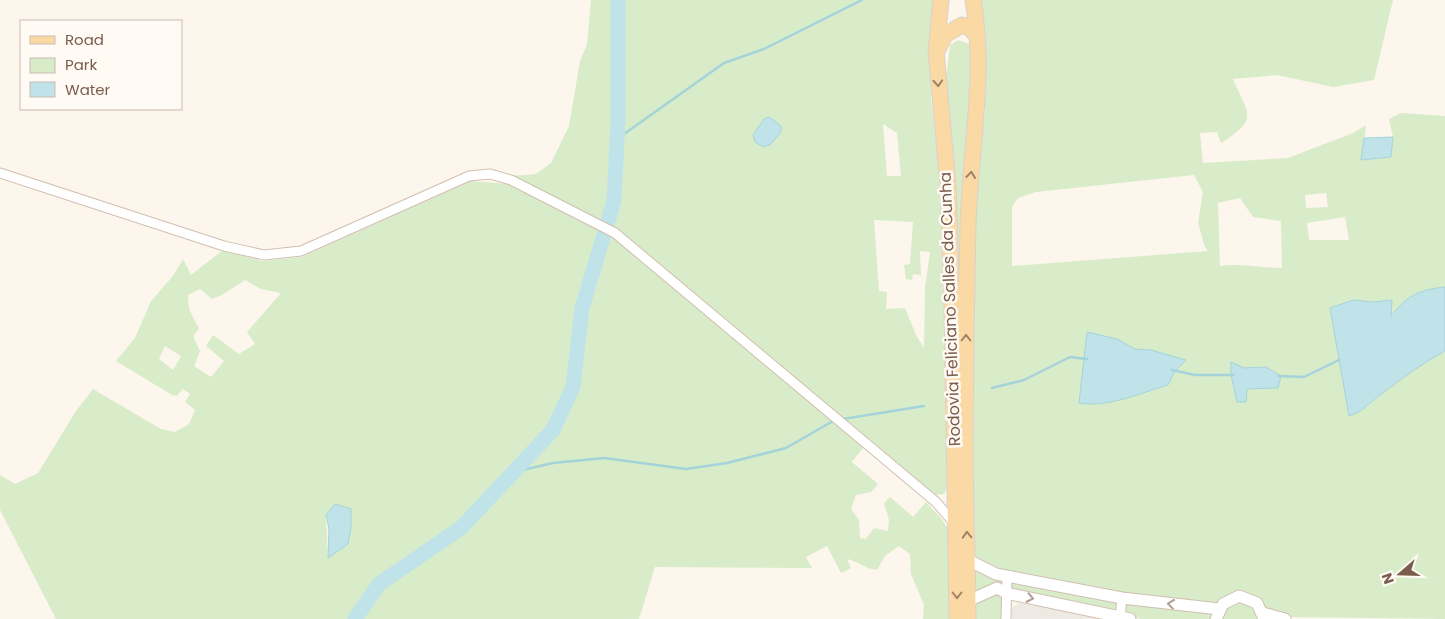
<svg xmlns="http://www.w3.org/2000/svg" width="1445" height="619" font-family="Poppins,sans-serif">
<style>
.industrial{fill:#efe9e4}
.green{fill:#d8ecc9;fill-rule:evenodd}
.water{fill:#bfe3e8;stroke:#a5d3da}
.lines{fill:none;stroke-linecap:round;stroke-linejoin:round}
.stream{stroke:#a5d3da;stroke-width:2.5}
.river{stroke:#bfe3e8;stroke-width:15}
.minor-casing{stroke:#d1beb0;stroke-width:11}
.tertiary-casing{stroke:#d1beb0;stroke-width:13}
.primary-casing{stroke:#dad1cd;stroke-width:17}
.minor{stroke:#fff;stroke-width:9}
.tertiary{stroke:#fff;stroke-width:11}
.primary{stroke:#fbd9a5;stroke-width:15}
.oneway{stroke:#a18267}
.oneway2{stroke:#af9d94}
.labels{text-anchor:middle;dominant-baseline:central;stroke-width:5;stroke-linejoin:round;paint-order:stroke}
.street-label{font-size:16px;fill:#7a5c4d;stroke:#fffaf3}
</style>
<rect width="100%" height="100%" fill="#fdf6ec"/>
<path class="industrial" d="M1018 603 1109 617 1111 619H1012V608Z"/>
<path class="green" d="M591 0H935L930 56 931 97 941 187 947 309 948 486 944 494 936 495 618 230 512 176 536 174 551 163 569 126 580 61 587 45ZM883 124 897 133 901 176H887ZM874 220 913 222 910 264 904 265 906 279 912 280 913 274 921 275 920 251 930 252 925 288 924 348 916 335 905 308 886 309 887 292 879 291Z
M976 0H1393L1374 80 1333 87 1277 75 1233 79C1248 115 1260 118 1221 143L1217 132 1200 133 1203 163 1288 158 1353 133 1366 125 1362 160 1391 157 1393 137 1389 119 1401 113 1445 116V287C1417 291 1408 295 1390 317L1392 300C1367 303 1354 298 1330 308L1349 416 1367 407 1382 393 1418 366 1445 351V619L1288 617 1265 612 1250 596 1218 607 1122 594 1008 572 985 564 975 557 971 517 974 204 985 111 982 37ZM1194 175 1203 192 1198 222 1204 245 1208 251 1012 266V207L1018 198 1036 192ZM1326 193 1328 207 1306 208 1305 195ZM1240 198 1253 217 1281 221 1282 268C1261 268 1240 263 1220 266L1218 203ZM1345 217 1349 240H1309L1307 223ZM1117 339 1135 349 1151 350 1175 371 1168 385 1104 403ZM1232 363 1244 368 1266 367 1265 389 1254 387 1247 389Z
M958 40 969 44 974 66 963 515 944 96 950 45Z
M470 181 509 184 606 232 808 398 863 448 852 462 878 484 871 492 856 495 851 509 859 520 860 538 866 539 874 528 888 531 889 520 884 503 890 497 913 517 926 502 940 517 949 530 952 619H923L924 605 911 574 910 554 899 546 885 556 877 570C866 569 858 561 847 559L851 568 841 573 827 546 806 557 812 568 655 567 639 619H56L0 510V475L15 484 38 473 76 411 93 389 161 429 175 432 189 424 195 410 185 402 190 394 183 389 177 396 172 395 116 361 135 338 151 301 173 276 183 259 191 275 223 250 262 261 302 257ZM245 280 261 289 281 293 247 332 255 344 239 354 213 335 206 346 224 361 211 377 194 366 200 351 193 336 199 329 189 309 188 295 200 289 212 299 222 295ZM165 346 181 356 173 370 159 359ZM335 504 328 558 326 515Z
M972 566 1005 576V590L973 597Z
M1010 580 1119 599V614L1010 592Z
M990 593 1004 596 1003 619H974V602Z
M1231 601H1250L1262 619H1219Z
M1124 602 1213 612 1214 619H1142L1123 616Z"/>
<path class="water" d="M769 117 781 126V132L771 144 764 147 755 142 753 135 764 119Z
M1393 137 1391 157 1361 160 1364 138Z
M1445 287V351C1423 363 1404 377 1384 392 1371 401 1365 411 1349 416L1330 308 1353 300 1373 302 1392 300 1391 316C1408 295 1418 290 1445 287Z
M1087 332 1117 339 1135 349 1151 350 1186 360 1175 371 1168 385C1140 393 1108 408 1079 403Z
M1231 362 1244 368 1266 367 1281 376 1278 388 1247 389 1246 402H1237L1231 375Z
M335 504 351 509V528L348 544 328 558 329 529 326 515Z"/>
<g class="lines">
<path class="stream" d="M617 139 724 63 764 49 862 0
M1172 370 1195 375H1233
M1279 376 1304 377 1339 360
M992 388 1024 380 1070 357 1087 359
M843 419 924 406
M514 472 553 463 604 458 686 469 727 463 786 448 833 421"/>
<path class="river" d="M355 619 379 584 461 528 553 430 573 387 582 308 614 201 618 121V0"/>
<g class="minor-casing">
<path id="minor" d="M0 173 224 246 264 255 301 251 469 176 490 174 511 180 615 233 936 502 954 523
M1006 619 1007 576
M1120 619 1122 598"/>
</g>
<g class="tertiary-casing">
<path id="tertiary" d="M968 560 996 574 1122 598 1219 609
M968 601 997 588 1006 593 1130 619
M1263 613 1285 619
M1216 619 1223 604 1239 596 1257 603 1264 619"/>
</g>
<g class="primary-casing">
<path id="primary" d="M941 0 936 51 948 185 952 306 957 619
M938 49 945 35 962 25 970 28 978 38
M968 619C968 585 967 551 966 517 964 420 966 323 968 226 970 150 986 76 973 0"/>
</g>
<use href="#minor" class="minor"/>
<use href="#tertiary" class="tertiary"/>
<use href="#primary" class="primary"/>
</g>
<defs><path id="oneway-chevron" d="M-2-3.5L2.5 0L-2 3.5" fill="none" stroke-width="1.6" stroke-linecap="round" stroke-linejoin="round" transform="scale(1.25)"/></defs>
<g class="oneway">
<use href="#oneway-chevron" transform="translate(938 83) rotate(87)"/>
<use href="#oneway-chevron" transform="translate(971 175) rotate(-84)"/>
<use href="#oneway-chevron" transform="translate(966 338) rotate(-90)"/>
<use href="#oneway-chevron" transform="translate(967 535) rotate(-92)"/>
<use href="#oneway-chevron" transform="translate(957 595) rotate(90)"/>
</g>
<g class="oneway2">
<use href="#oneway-chevron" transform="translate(1030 598) rotate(12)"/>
<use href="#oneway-chevron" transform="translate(1171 604) rotate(-173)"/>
</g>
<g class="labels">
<g class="street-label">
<text transform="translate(950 309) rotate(-92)">Rodovia Feliciano Salles da Cunha</text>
</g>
</g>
<rect x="20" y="20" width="162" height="90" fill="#fffaf3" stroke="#cabbb1"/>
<rect x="30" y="36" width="25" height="8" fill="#fbd9a5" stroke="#cabbb1"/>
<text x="65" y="45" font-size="15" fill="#7a5c4d">Road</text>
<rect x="30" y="58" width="25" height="15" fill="#d8ecc9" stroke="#cabbb1"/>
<text x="65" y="70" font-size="15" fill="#7a5c4d">Park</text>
<rect x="30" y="82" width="25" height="15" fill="#bfe3e8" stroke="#cabbb1"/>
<text x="65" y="95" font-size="15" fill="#7a5c4d">Water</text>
<g transform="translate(1400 574) rotate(250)" stroke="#fffaf3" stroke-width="4" paint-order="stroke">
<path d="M0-4L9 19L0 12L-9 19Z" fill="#7a5c4d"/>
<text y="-8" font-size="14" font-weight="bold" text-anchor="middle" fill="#7a5c4d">N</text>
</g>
</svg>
